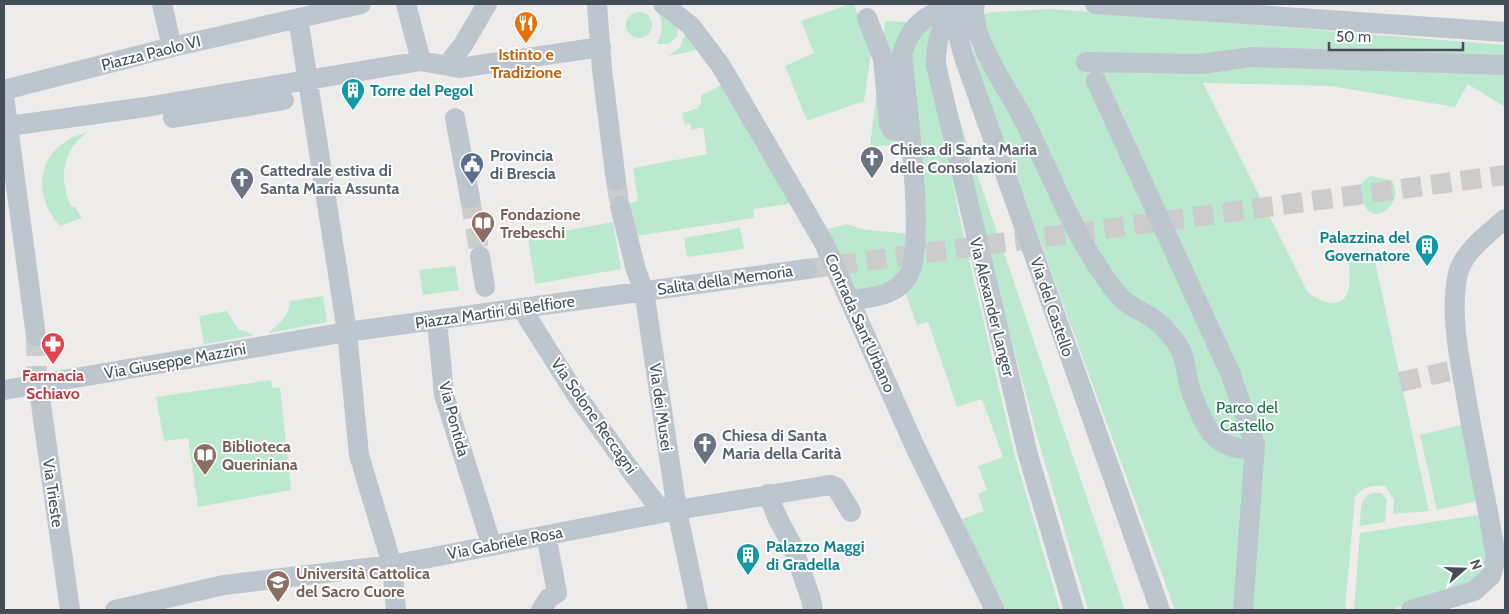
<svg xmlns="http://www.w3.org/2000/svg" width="1509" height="614" font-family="Cabin,sans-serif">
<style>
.green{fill:#bbe9cf}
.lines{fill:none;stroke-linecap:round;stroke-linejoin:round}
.minor-tunnel{stroke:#cccccd;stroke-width:20;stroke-dasharray:20 10;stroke-linecap:butt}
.minor{stroke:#bdc5cd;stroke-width:20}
.labels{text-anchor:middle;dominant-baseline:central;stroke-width:4;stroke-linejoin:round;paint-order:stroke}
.street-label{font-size:16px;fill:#454e57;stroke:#fff}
.food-label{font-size:16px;font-weight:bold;fill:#c56008;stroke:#fff}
.culture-label{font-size:16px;font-weight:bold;fill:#0d838f;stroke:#fff;text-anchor:start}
.worship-label{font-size:16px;font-weight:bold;fill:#5b616d;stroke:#fff;text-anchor:start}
.service-label{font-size:16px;font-weight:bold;fill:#4e5e75;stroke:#fff;text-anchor:start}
.education-label{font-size:16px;font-weight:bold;fill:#785e54;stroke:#fff;text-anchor:start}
.health-label{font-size:16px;font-weight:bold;fill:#be3a42;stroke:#fff}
.park-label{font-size:16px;fill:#1d704a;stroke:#fff}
</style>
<rect width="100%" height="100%" fill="#eeebeb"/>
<path class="green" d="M850 4H854L871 53 864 101 807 121 785 66 814 53 801 21Z
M934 4 909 28 906 145 870 146 885 21 907 22 920 10Z
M653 7 660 8 678 25 677 37 668 44H657C664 31 664 17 653 7Z
M1052 9 1505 45V107L1468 84 1455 107 1331 86 1203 83 1307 291C1319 303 1346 312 1349 286 1350 276 1349 265 1349 255L1373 252 1429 511 1393 514 1394 500 1385 486C1372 485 1363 486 1355 497L1345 610H1175L974 60 972 30 975 16 993 12Z
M626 25a13 13 0 1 1 26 0a13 13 0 1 1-26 0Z
M935 18 931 67 958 211 1014 453 1060 610H1007L977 553 962 519 984 511 978 494 987 490 978 466 1003 457 982 399 957 407 928 322 917 325 905 291 911 41Z
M686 30 701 49 669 56 681 46Z
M945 68 965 138 1125 610H1088L1037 436 947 98Z
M724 84 794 203 753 209 754 218 636 236 629 204 638 201 633 168 707 154 703 127 691 130 690 124 685 125 682 113 698 108 701 103V95Z
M88 132C61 150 59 180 71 207L74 206 82 218 60 226C28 190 40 144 88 132Z
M1370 176 1391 180C1407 199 1375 230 1364 204 1361 197 1359 192 1360 185Z
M613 222 621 269 535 284 528 238Z
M847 224 861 229 909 234 906 271 896 283 855 291 827 229Z
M740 228 744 249 687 257 684 238Z
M455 266 459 290 423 295 419 270Z
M323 296 327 322 269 333C278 323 289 318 290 301Z
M227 311 238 329 255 335 204 344 199 316Z
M271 380 272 388 280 387 291 490 198 507 188 438 164 441 156 397Z
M1465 424 1482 500 1437 510 1420 435Z
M1373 493H1381L1387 500 1385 522 1360 526C1361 513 1358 497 1373 493Z
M1485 514 1491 558 1486 574 1471 586 1389 610H1354L1360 533Z"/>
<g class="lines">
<path class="minor-tunnel" d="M616 181 620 206
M470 198 480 256
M807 269 1505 175
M36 336 37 376
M1400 382 1454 370"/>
<path class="minor" d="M162 4 172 47
M406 4 421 61
M597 4 602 70 616 181
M663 4 691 26 721 66 824 243 916 449 995 610
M975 4C968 32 1005 86 1019 111 1052 173 1074 242 1120 297 1129 307 1145 312 1155 320 1163 325 1172 337 1178 345 1185 357 1186 368 1188 381 1190 392 1204 424 1211 433 1223 447 1238 449 1255 450
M1095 4 1505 32
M962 7C940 22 936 39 936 65L1028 455 1074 610
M961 8C954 28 960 44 966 63L1160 610
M298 18 347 332 359 455 392 565 396 610
M867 18 883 59 889 124 892 130 909 132
M1086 62 1201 64 1251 57 1505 65
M447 65 463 45 487 4
M1096 81 1231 375 1255 445 1243 610
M4 90 172 47 361 4
M4 96 36 336
M173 118 284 100
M455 118 470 198
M9 126 146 107 421 61 459 68 601 47
M620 206 636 270 644 291 677 510 698 610
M480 256 485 287
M850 300C871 298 898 296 909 274 926 242 906 96 902 54 910 24 930 11 959 5
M522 309 577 396 634 475 657 505 677 510
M437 320 444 395 492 546
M37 376 70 610
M4 390 347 332 807 269
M768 494 777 517 792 545 811 599 813 610
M115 610 224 585 392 565 677 510 830 485 836 487 851 512
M541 610 549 598 557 593 546 535
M1411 610 1474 591 1491 576 1496 558C1487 501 1474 446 1465 390 1458 352 1450 311 1458 273 1464 251 1489 233 1505 219"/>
</g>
<defs>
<g id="restaurant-pin" transform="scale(1.25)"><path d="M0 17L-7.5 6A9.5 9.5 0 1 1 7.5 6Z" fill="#e8710a" stroke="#fff"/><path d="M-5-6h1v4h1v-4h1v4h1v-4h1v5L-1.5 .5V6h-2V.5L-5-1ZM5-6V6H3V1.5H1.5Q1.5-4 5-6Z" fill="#fff"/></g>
<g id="building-pin" transform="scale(1.25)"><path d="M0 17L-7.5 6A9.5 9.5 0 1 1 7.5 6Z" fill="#0f9aa8" stroke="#fff"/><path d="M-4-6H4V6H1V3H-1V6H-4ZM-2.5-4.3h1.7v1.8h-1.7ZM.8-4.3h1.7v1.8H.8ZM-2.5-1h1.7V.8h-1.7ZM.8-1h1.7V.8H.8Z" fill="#fff"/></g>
<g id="church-pin" transform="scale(1.25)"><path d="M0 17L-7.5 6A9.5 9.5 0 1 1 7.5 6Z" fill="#6b7280" stroke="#fff"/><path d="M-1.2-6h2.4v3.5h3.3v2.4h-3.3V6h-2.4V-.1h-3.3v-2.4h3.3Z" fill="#fff"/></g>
<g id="civic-pin" transform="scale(1.25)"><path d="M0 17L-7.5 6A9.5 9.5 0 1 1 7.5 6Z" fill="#5c6f8a" stroke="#fff"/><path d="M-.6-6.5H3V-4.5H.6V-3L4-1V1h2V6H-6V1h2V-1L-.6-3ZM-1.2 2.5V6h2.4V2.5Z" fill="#fff"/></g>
<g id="library-pin" transform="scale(1.25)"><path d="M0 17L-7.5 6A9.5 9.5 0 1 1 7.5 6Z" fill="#8d6e63" stroke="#fff"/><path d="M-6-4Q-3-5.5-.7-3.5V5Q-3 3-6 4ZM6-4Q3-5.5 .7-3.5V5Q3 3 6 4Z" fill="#fff"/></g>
<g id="pharmacy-pin" transform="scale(1.25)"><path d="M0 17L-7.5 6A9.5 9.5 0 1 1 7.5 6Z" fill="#e0444e" stroke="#fff"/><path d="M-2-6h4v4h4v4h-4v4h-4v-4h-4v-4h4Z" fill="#fff"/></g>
<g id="university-pin" transform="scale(1.25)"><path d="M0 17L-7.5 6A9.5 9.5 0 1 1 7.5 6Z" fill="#8d6e63" stroke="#fff"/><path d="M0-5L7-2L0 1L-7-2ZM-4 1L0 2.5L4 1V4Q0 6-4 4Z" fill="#fff"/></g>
</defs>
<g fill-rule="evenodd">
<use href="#restaurant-pin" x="526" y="23"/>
<use href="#building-pin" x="353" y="90"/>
<use href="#church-pin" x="872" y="158"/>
<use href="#civic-pin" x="472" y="164"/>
<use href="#church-pin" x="242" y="179"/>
<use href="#library-pin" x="483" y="223"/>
<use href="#building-pin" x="1427" y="246"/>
<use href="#pharmacy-pin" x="53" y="344"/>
<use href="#church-pin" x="705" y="444"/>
<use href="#library-pin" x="205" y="455"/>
<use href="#building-pin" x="748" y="555"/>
<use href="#university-pin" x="278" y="582"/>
</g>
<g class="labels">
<g class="street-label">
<text transform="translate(151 53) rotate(-14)">Piazza Paolo VI</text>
<text transform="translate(725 280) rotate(-8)">Salita della Memoria</text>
<text transform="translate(992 307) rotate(76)">Via Alexander Langer</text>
<text transform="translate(1052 307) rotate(71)">Via del Castello</text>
<text transform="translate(495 312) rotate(-8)">Piazza Martiri di Belfiore</text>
<text transform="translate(860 323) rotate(66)">Contrada Sant'Urbano</text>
<text transform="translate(175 361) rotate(-10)">Via Giuseppe Mazzini</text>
<text transform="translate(661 407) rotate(82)">Via dei Musei</text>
<text transform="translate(594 416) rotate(55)">Via Solone Reccagni</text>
<text transform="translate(454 419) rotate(75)">Via Pontida</text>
<text transform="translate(53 493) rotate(82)">Via Trieste</text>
<text transform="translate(505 543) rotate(-11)">Via Gabriele Rosa</text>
</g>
<g class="food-label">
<text x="526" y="54">Istinto e<tspan x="526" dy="18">Tradizione</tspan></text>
</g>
<g class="culture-label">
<text x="370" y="90">Torre del Pegol</text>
<text x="1410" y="237" text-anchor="end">Palazzina del<tspan x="1410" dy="18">Governatore</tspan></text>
<text x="766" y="546">Palazzo Maggi<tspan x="766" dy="18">di Gradella</tspan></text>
</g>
<g class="worship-label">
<text x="890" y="149">Chiesa di Santa Maria<tspan x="890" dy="18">delle Consolazioni</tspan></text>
<text x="260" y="170">Cattedrale estiva di<tspan x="260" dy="18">Santa Maria Assunta</tspan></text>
<text x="722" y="435">Chiesa di Santa<tspan x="722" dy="18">Maria della Carità</tspan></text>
</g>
<g class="service-label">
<text x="490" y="155">Provincia<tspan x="490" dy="18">di Brescia</tspan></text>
</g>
<g class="education-label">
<text x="500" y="214">Fondazione<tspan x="500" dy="18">Trebeschi</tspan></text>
<text x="222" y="446">Biblioteca<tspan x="222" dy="18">Queriniana</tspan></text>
<text x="296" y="573">Università Cattolica<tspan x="296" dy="18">del Sacro Cuore</tspan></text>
</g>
<g class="health-label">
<text x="53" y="375">Farmacia<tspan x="53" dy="18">Schiavo</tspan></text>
</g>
<g class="park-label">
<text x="1247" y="407">Parco del<tspan x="1247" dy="18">Castello</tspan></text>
</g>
</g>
<rect width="1509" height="614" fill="none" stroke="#454e57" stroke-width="10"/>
<g transform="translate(1464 569) rotate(70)" stroke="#ffffff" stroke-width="4" paint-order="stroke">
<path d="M0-4L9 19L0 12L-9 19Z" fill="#454e57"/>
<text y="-8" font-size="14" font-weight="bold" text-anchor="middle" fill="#454e57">N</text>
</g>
<path d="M1329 42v8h134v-8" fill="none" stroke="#454e57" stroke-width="2.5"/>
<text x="1336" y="42" font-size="15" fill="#454e57" stroke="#ffffff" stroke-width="4" paint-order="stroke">50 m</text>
</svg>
